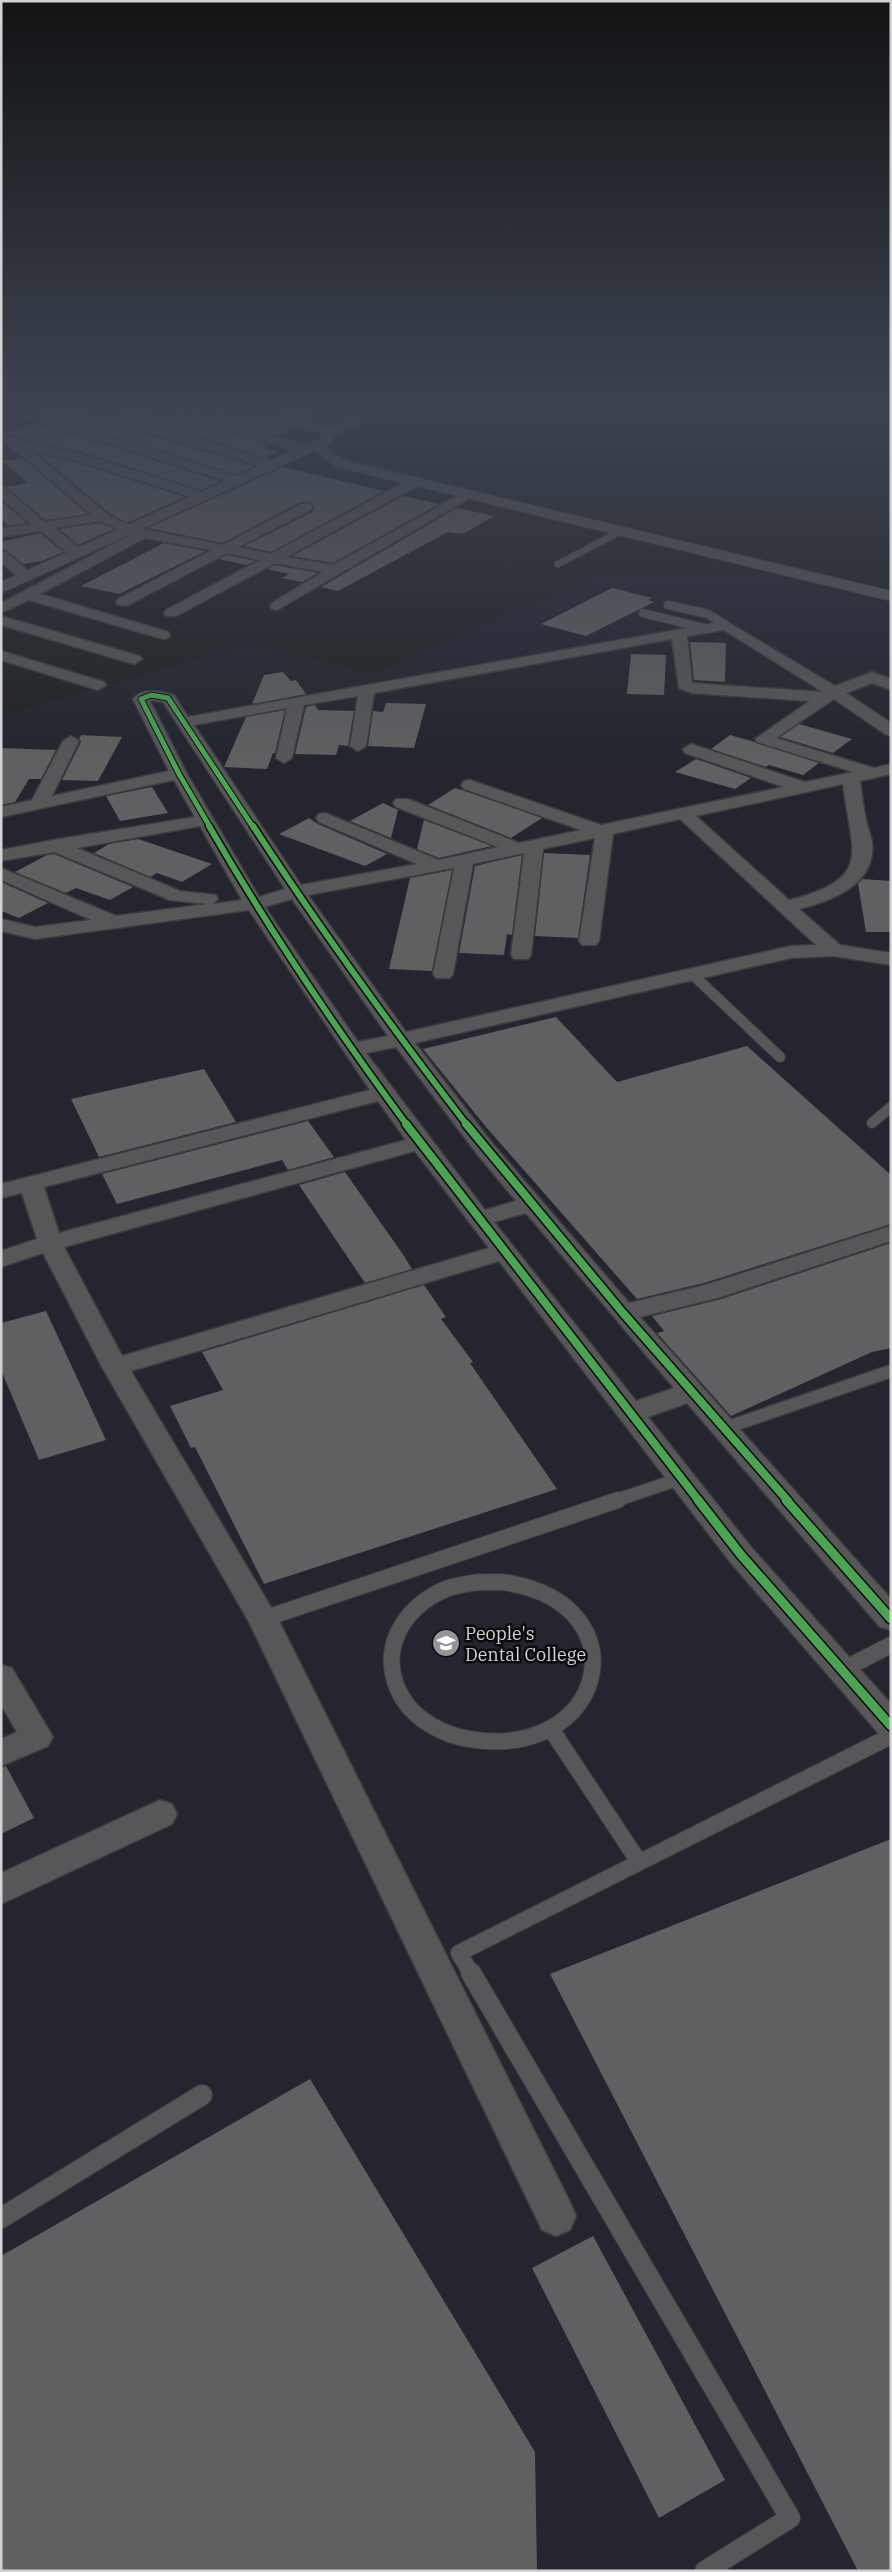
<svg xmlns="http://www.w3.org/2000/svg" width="892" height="2572" font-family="'IBM Plex Serif',serif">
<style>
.built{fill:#24252e}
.building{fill:#5f6061}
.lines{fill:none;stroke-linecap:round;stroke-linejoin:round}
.service-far5-casing{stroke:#3b3c3d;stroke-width:8}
.service-far4-casing{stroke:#3b3c3d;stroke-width:10}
.service-far3-casing{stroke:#3b3c3d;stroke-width:12}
.service-far2-casing{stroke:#3b3c3d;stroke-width:15}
.service-far1-casing{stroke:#3b3c3d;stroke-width:18}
.service-casing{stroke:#3b3c3d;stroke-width:22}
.minor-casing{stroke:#3b3c3d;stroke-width:3}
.tertiary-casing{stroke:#3b3c3d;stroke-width:2}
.service-far5{stroke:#575759;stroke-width:6}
.service-far4{stroke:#575759;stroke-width:8}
.service-far3{stroke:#575759;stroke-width:10}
.service-far2{stroke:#575759;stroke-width:12}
.service-far1{stroke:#575759;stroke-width:16}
.service{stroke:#575759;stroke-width:20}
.minor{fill:#575759;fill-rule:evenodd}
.tertiary{fill:#575759;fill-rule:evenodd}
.cycleway-far3-casing{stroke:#0a0b0d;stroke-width:7}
.cycleway-far2-casing{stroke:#0a0b0d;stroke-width:9}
.cycleway-far1-casing{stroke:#0a0b0d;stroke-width:11}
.cycleway-casing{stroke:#0a0b0d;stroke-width:12}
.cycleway-far3{stroke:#4ca352;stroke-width:5}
.cycleway-far2{stroke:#4ca352;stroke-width:6}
.cycleway-far1{stroke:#4ca352;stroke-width:8}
.cycleway{stroke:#4ca352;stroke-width:9}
.labels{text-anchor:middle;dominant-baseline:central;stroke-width:5;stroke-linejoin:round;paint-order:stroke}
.near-poi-label{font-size:18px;fill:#d3d3d6;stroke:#0a0b0d;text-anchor:start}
</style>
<rect width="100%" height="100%" fill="#212224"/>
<path class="built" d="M772 574 891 603V2571H1V716L249 644 373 674 596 575Z"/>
<path class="building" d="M15 404H60L152 436 254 466 236 474 19 407 14 409Z
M85 404H140L142 408 181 419 159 426Z
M165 404H222L223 406 199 413Z
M255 404H297L301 408 327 415 308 421 254 406Z
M238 413 297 428 276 435 219 419Z
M38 424 220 481 201 490 79 451 32 442 6 432Z
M200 425 270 445 262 448 280 452 266 457 179 431Z
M39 455 71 461 185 497 127 523 108 512Z
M22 458 88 514 45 520 6 487 28 483 2 461Z
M283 467 384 491 271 552 244 546 312 512 314 508 312 502H300L223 543 148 528Z
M403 496 439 504 333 563 292 556Z
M1 501 27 523 8 526 1 519Z
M457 508 494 516 463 534 448 532 338 591 321 587Z
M100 523 114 529 78 545 59 529Z
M40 533 63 552 42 561 23 564 7 551 1 549V542Z
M164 543 206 551 119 594 81 586Z
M227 555 255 561 247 565 219 559Z
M275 565 318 573 302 582 282 578 289 574 267 569Z
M612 588 652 598 648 600 654 602 586 636 541 624Z
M690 642 726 643 725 682 694 680Z
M631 654 666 655 664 695 627 694Z
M283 672 291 681 296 680 306 694 252 704 264 675Z
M386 703 426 704 414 748 368 746 373 711 383 712Z
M315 705 318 710 354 711 348 746 339 745 336 755 295 754 306 707Z
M285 710 275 753H273L267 769 224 767 246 717Z
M799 724 852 739 833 753 780 737Z
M81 735 122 737 98 781 62 780 81 742 79 739Z
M730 735 755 742 819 763 803 775 769 765 766 767 711 749Z
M1 748 56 750 41 779H29L15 802 1 805Z
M696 759 751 778 735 789 675 772Z
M152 787 168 813 120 821 106 796Z
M455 788 462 790 542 818 511 838 428 805Z
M383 803 398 810 391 838 350 821Z
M309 818 318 824 387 854 365 866 279 834Z
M424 820 492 846 439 858 417 849Z
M138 839 212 864 182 882 157 873 150 877 94 853 109 844Z
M544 853 590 855 578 938 535 936Z
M54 854 133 887 110 900 76 888 66 893 15 872 47 855Z
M522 855 512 935 507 934 504 955 459 953 475 866Z
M452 870 432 971 389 969 410 878Z
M862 879 891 881V932H866L858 884Z
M1 882 48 903 19 918 1 911Z
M556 1017 617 1082 747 1046 891 1175V1224L704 1283 637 1299 486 1127 423 1049Z
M204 1069 236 1122 99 1157 71 1099Z
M308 1121 334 1157 288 1170 282 1160 117 1204 102 1174Z
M345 1172 402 1253 412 1269 365 1283 299 1185Z
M891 1243V1348L872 1352 731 1416 657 1333 664 1331 652 1316 721 1299Z
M424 1285 446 1317 441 1319 473 1362 470 1363 557 1489 264 1584 195 1447 191 1448 170 1406 223 1390 202 1352Z
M46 1311 106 1440 39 1460 1 1370V1323Z
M6 1766 34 1818 1 1834V1768Z
M891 1839V2571H858L550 1974Z
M310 2079 535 2452 537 2571H1V2256Z
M593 2236 725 2480 659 2518 532 2268Z"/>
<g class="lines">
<g class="service-far5-casing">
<path id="service-far5" d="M558 564 621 531"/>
</g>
<g class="service-far4-casing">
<path id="service-far4" d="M668 605 708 614 726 625
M643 613 708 629"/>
</g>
<g class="service-far3-casing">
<path id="service-far3" d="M692 974 780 1057
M872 1123 891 1107"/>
</g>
<g class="service-far2-casing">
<path id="service-far2" d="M725 1428 891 1371
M614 1501 682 1478"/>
</g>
<g class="service-far1-casing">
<path id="service-far1" d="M479 1582C489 1583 499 1581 509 1583 644 1607 605 1762 469 1739 444 1735 417 1721 403 1699 376 1655 400 1608 446 1589 456 1585 468 1584 479 1582Z
M263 1619 618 1500
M842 1670 891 1645
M551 1729 639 1862
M472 1975 459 1953 891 1736"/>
</g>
<g class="service-casing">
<path id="service" d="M471 1973 790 2518 705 2571
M1 2218 202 2095"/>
</g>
<g class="minor-casing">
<path id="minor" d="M62 404H79L159 428 187 419 143 406 142 404H159L199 415 225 407 224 404H253L250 407 334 430 336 432 330 435 238 411 212 419 309 446 311 449 305 453 200 423 172 431 276 462V468L272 469 153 434Z
M299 404H317L366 417 368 419 362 422 301 406Z
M370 404H389L394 407 388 410Z
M18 409 241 477 243 480 241 483H233L14 414 12 412Z
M1 432 20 441 78 453 206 493 208 496 206 499H198L71 459 31 451 107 514 131 527 223 545 301 504H311L312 507 311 510 238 547 271 554 411 479H419L421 482 419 485 286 557 333 565 465 492 469 491 475 495 277 610 272 609 270 606 272 603 323 572 275 563 176 616H166L164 613 166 610 260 560 227 553 128 605H118L116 602 118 599 212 550 145 538 40 594 168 632 170 635 168 638 163 639 29 600 1 613V603L131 535 100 521 55 528 82 551 84 554 77 558 72 557 41 531 1 537V529L31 524 1 498V487L5 488 44 522 92 515 12 447 1 440Z
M1 551 6 552 31 574 33 577 31 580H21L1 562Z
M1 616 139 656 142 659 134 664 1 625Z
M726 621 835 686 872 672 891 679V690L872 683 846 693 891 723V736L885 734 834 699 776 738 874 768 891 764V774L860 781C862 794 863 807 866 819 867 827 871 834 872 842 877 884 832 901 799 909L840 945 891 953V965L833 956 791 958 415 1043 493 1144 629 1303 705 1285 891 1226V1241L721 1297 640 1317 891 1599V1630L880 1627 687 1403 648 1417 751 1547 891 1704V1739L880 1735 731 1563 499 1261 131 1371 278 1619 570 2202 576 2216 570 2230 556 2236 542 2230 249 1622 102 1367 43 1253 1 1267V1251L37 1239 22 1193 1 1198V1184L370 1090 249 910 35 939 1 931V919L35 927 91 920 1 880V868L116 916 207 904 170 900 54 852 1 861V850L53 840 195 817 174 780 1 817V807L32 800 63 741 71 736 79 741 52 796 169 771 133 699C142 687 161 691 174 695L188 717ZM724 630 823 692 692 683 687 636ZM672 639 679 688 691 693 810 701 755 739 757 742 853 772 805 782 691 744 683 749 685 753 784 787 601 825 470 780 464 781 461 785 464 789 581 830 519 843 408 799H396L393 803 396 807 498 847 439 860 325 813 319 814 316 818 319 822 417 864 301 885 194 725 287 708 276 758 284 763 292 758 304 705 358 696 350 746 358 751 366 746 374 693ZM152 700 163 702 285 889 259 897 187 774 150 701ZM843 784C851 853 875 878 789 900L696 816ZM680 819 816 945 791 946 406 1032 308 895 454 868 433 974 436 978H450L453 974 473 864 524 853 511 955 514 959H528L531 955 543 849 595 838 579 941 582 945H596L599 941 613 834ZM200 826 242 900 213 904 218 899 216 895 180 891 77 848ZM292 899 388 1036 358 1042 265 907ZM396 1047 477 1154 516 1201 485 1210 366 1053ZM378 1101 406 1140 59 1233 44 1187ZM415 1151 489 1248 122 1356 64 1247ZM526 1213 674 1388 636 1401 494 1222Z
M1 651 104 682 106 685 98 690 1 660Z
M1 1665 12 1668 53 1737 48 1746 1 1766V1739L17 1732 1 1705Z
M160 1800 172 1804 177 1814 172 1824 1 1904V1873Z"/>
</g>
<g class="tertiary-casing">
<path id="tertiary" d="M386 404H402L335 435 326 448 347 461 891 591V601L337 467 314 451 1 593V582L320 438 325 429Z"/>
</g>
<use href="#service-far5" class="service-far5"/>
<use href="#service-far4" class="service-far4"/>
<use href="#service-far3" class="service-far3"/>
<use href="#service-far2" class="service-far2"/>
<use href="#service-far1" class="service-far1"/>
<use href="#service" class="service"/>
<use href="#minor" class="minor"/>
<use href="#tertiary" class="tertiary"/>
<g class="cycleway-far3-casing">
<path id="cycleway-far3" d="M210 827 179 774 141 699 151 695 168 698 253 827"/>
</g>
<g class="cycleway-far2-casing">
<path id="cycleway-far2" d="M209 826C269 930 336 1029 407 1125
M253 826C320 929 392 1028 467 1125"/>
</g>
<g class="cycleway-far1-casing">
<path id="cycleway-far1" d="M406 1124 699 1501
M466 1124 623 1313 788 1501"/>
</g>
<g class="cycleway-casing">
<path id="cycleway" d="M698 1500 741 1555 891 1726
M786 1500 891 1619"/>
</g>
<use href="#cycleway-far3" class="cycleway-far3"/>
<use href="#cycleway-far2" class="cycleway-far2"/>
<use href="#cycleway-far1" class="cycleway-far1"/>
<use href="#cycleway" class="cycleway"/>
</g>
<linearGradient id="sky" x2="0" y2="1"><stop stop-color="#121314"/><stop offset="0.53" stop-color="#3d4450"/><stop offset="1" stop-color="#3d4450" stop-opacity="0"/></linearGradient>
<rect width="892" height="764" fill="url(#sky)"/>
<defs>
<g id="university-disc" transform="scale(1.4375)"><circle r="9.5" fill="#959598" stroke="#0a0b0d"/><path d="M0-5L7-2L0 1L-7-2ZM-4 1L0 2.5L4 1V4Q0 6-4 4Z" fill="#fff"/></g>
</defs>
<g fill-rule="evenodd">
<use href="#university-disc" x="446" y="1643"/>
</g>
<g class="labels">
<g class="near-poi-label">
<text x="465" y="1633">People's<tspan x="465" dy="21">Dental College</tspan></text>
</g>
</g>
<rect width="892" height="2572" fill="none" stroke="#d3d3d6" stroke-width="5"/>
</svg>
